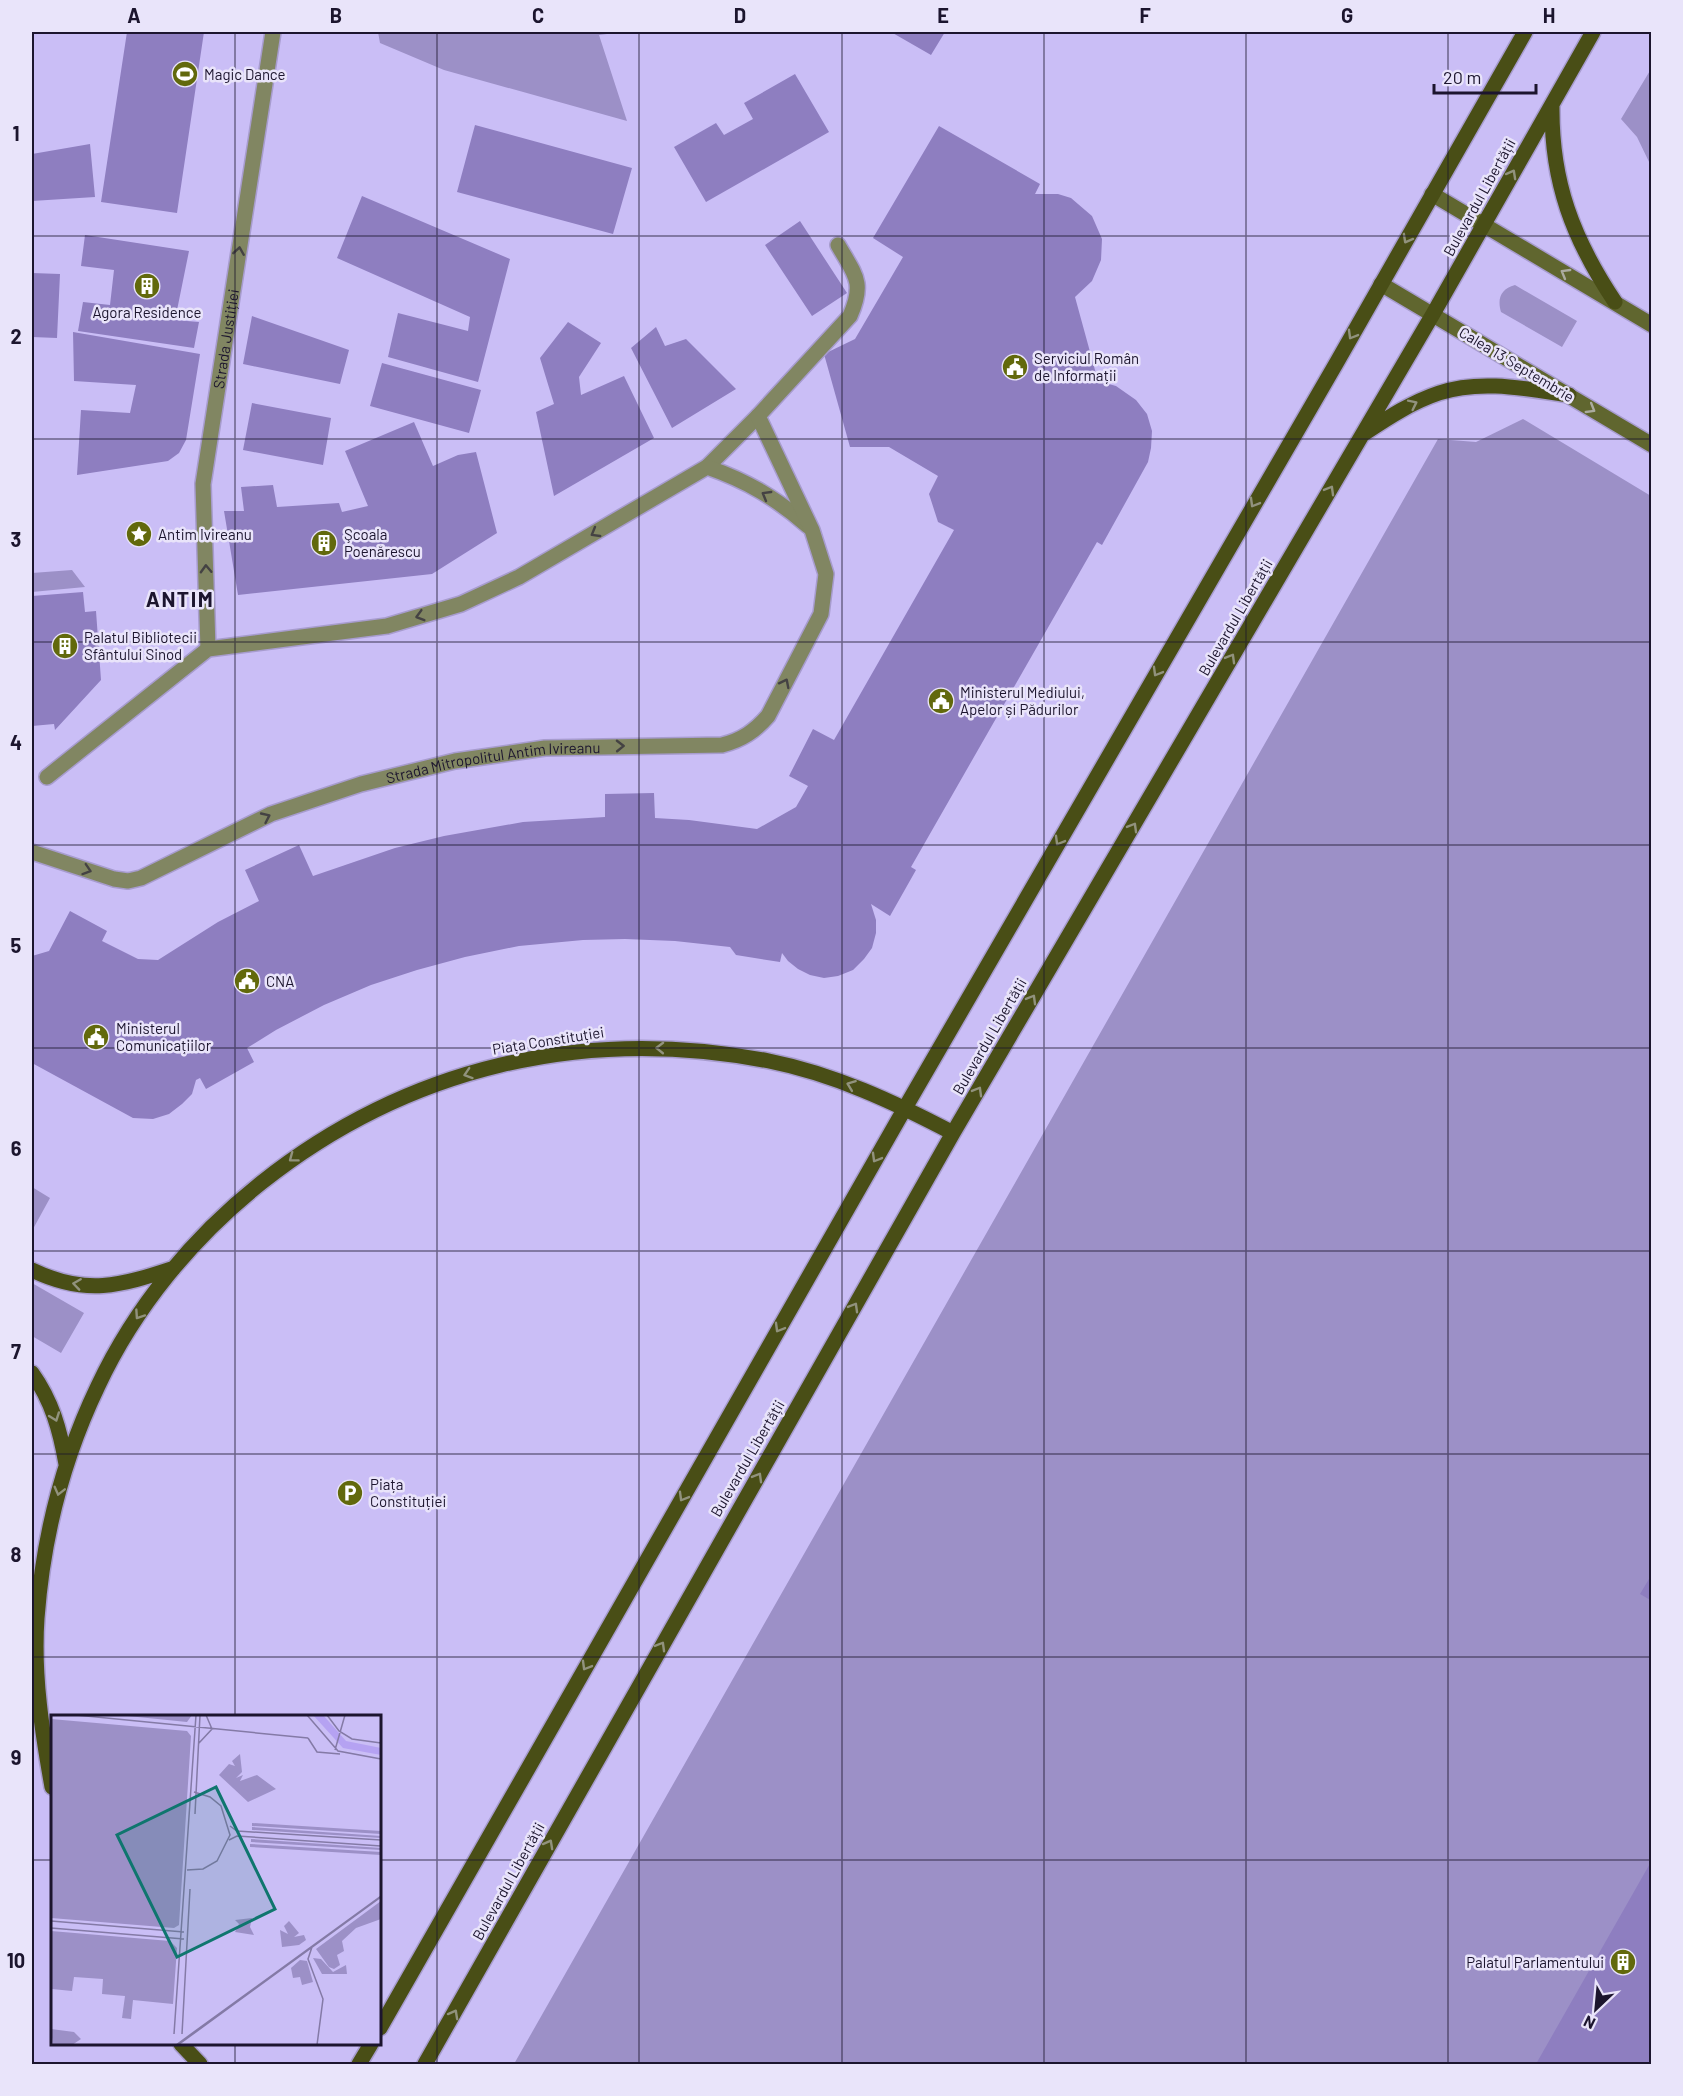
<svg xmlns="http://www.w3.org/2000/svg" width="1683" height="2096" font-family="Barlow,sans-serif">
<style>
.green{fill:#9c90c7}
.building{fill:#8e7ec0}
.lines{fill:none;stroke-linecap:round;stroke-linejoin:round}
.street-casing{stroke:#a79cce;stroke-width:18}
.secondary-casing{stroke:#a79cce;stroke-width:18}
.primary-casing{stroke:#a79cce;stroke-width:18}
.street{stroke:#818662;stroke-width:15}
.secondary{stroke:#60662f;stroke-width:15}
.primary{stroke:#494e16;stroke-width:15}
.oneway{stroke:#91927d}
.oneway2{stroke:#444243}
.oneway3{stroke:#abab9f}
.grid{fill:none;stroke:#1c152e;stroke-width:1.5;stroke-opacity:0.55}
.labels{text-anchor:middle;dominant-baseline:central;stroke-width:5;stroke-linejoin:round;paint-order:stroke}
.poi-label{font-size:15px;fill:#1c152e;stroke:#e9e4fa;text-anchor:start}
.street-label{font-size:15px;fill:#1c152e;stroke:#e9e4fa}
.district-label{font-size:21px;font-weight:bold;letter-spacing:1.5px;fill:#1c152e;stroke:#e9e4fa}
.inset-road{fill:none;stroke:#847aa6;stroke-width:1.5}
.view{fill:#0f766e;fill-opacity:0.15;stroke:#0f766e;stroke-width:3}
.inset-edge{fill:none;stroke:#1c152e;stroke-width:3}
.neatline{fill:none;stroke:#1c152e;stroke-width:2}
.grid-label{font-size:20px;text-anchor:middle;font-weight:bold;fill:#1c152e}
</style>
<rect width="100%" height="100%" fill="#cabef6"/>
<path class="green" d="M378 32H623L599 35 627 121 444 70 380 43Z
M1651 69V166L1637 137 1621 119Z
M1515 285 1577 321 1562 347 1501 312C1497 298 1501 289 1515 285Z
M1523 419 1651 496V2064H514L1438 439 1476 442Z
M72 570 85 587 32 592V573Z
M32 1187 50 1198 33 1229 32 1228Z
M32 1283 84 1313 61 1353 32 1336Z"/>
<path class="building" d="M127 32H204L177 213 101 202Z
M891 32H945L931 55Z
M795 74 829 132 706 202 674 147 716 123 724 135 753 119 744 103Z
M475 125 632 168 613 234 457 192Z
M939 126 1040 184 1035 194H1058L1071 198 1092 216 1102 239 1101 260 1092 281 1075 297 1098 381 1116 386 1136 400 1147 414 1152 431 1151 448 1148 462 1102 545 1097 542 911 867 916 870 890 916 871 904 876 920V933L872 948 864 959 853 970 838 976 824 978 810 975 798 969 788 961 782 953 780 962 736 955 730 947 675 941 625 939 583 940 519 946 465 957 417 970 371 985 324 1005 276 1030 247 1048 254 1062 206 1089 200 1078 196 1080 192 1094 182 1104 169 1114 153 1119 133 1118 32 1063V956L49 951 70 911 107 931 102 941 138 959 158 960 218 922 259 901 245 870 299 845 313 876 395 848 444 836 523 822 605 817V794L654 793 655 818 689 820 757 829 796 807 808 786 789 776 813 729 834 740 954 530 938 522 929 494 938 476 889 447H850L824 354 855 339 903 257 873 238Z
M90 144 95 197 32 201V154Z
M362 196 510 259 478 382 388 357 398 313 468 331 470 317 337 258Z
M800 221 847 293 812 316 765 245Z
M85 235 189 251 175 320 199 322 194 348 78 331 83 302 110 305 114 270 81 266Z
M32 273 60 274 57 338 32 337Z
M252 316 349 350 340 384 243 364Z
M568 322 601 343 579 377 581 395 624 376 654 438 554 496 536 412 554 404 540 358Z
M656 327 665 346 686 339 736 389 672 428 631 348Z
M73 332 200 354 186 440 179 453 168 461 77 475 81 410 130 413 136 385 74 381Z
M382 363 481 390 469 433 370 406Z
M252 403 331 418 323 465 243 450Z
M414 422 433 466 458 455 476 452 497 533 432 574 238 595 224 511H244L241 487 273 485 277 507 339 503 342 512 368 506 345 451Z
M83 592 85 612 96 611 101 680 55 730 54 724 32 726V596Z
M1652 1574V1601L1640 1594Z
M1652 1860V2064H1536Z"/>
<g class="lines">
<g class="street-casing">
<g id="street">
<path d="M707 467 758 416"/>
<path id="s1" d="M208 649 203 484 273 32"/>
<path d="M47 777 208 649 387 626 461 604 519 577 707 467C747 481 776 498 808 526"/>
<path id="s2" d="M32 852 114 879 128 881 141 878 271 814 361 784 455 761 545 748 722 745C742 740 755 731 768 716L821 614 826 574 812 530 758 416 850 316C865 282 855 275 838 245"/>
</g>
</g>
<g class="secondary-casing">
<path id="secondary" d="M1432 194 1652 325
M1381 284 1652 445"/>
</g>
<g class="primary-casing">
<path id="primary" d="M1552 105C1551 182 1573 239 1615 302
M1365 433C1389 417 1412 402 1439 393 1481 379 1527 389 1569 395
M32 1270C86 1296 120 1286 174 1268
M32 1373C52 1401 60 1430 66 1464
M52 1787C42 1731 33 1675 37 1618 43 1538 63 1459 98 1386 135 1307 193 1237 261 1183 407 1067 585 1025 769 1061 834 1074 894 1102 953 1133
M380 2028 905 1108 1337 362 1525 32
M181 2044 200 2064
M359 2064 371 2044
M425 2064 953 1133 1433 314 1593 32"/>
</g>
<use href="#street" class="street"/>
<use href="#secondary" class="secondary"/>
<use href="#primary" class="primary"/>
</g>
<defs><path id="oneway-chevron" d="M-2-3.5L2.5 0L-2 3.5" fill="none" stroke-width="1.6" stroke-linecap="round" stroke-linejoin="round" transform="scale(1.5)"/></defs>
<g class="oneway">
<use href="#oneway-chevron" transform="translate(1512 174) rotate(-61)"/>
<use href="#oneway-chevron" transform="translate(1407 239) rotate(119)"/>
<use href="#oneway-chevron" transform="translate(1352 335) rotate(120)"/>
<use href="#oneway-chevron" transform="translate(1413 404) rotate(-26)"/>
<use href="#oneway-chevron" transform="translate(1330 490) rotate(-60)"/>
<use href="#oneway-chevron" transform="translate(1254 503) rotate(120)"/>
<use href="#oneway-chevron" transform="translate(1231 658) rotate(-60)"/>
<use href="#oneway-chevron" transform="translate(1157 672) rotate(120)"/>
<use href="#oneway-chevron" transform="translate(1133 827) rotate(-60)"/>
<use href="#oneway-chevron" transform="translate(1059 841) rotate(120)"/>
<use href="#oneway-chevron" transform="translate(1032 999) rotate(-60)"/>
<use href="#oneway-chevron" transform="translate(660 1048) rotate(-179)"/>
<use href="#oneway-chevron" transform="translate(468 1074) rotate(162)"/>
<use href="#oneway-chevron" transform="translate(851 1085) rotate(-159)"/>
<use href="#oneway-chevron" transform="translate(978 1091) rotate(-60)"/>
<use href="#oneway-chevron" transform="translate(293 1158) rotate(143)"/>
<use href="#oneway-chevron" transform="translate(876 1158) rotate(120)"/>
<use href="#oneway-chevron" transform="translate(77 1284) rotate(-172)"/>
<use href="#oneway-chevron" transform="translate(854 1307) rotate(-60)"/>
<use href="#oneway-chevron" transform="translate(139 1315) rotate(124)"/>
<use href="#oneway-chevron" transform="translate(779 1328) rotate(120)"/>
<use href="#oneway-chevron" transform="translate(55 1417) rotate(70)"/>
<use href="#oneway-chevron" transform="translate(758 1477) rotate(-60)"/>
<use href="#oneway-chevron" transform="translate(59 1491) rotate(104)"/>
<use href="#oneway-chevron" transform="translate(683 1497) rotate(120)"/>
<use href="#oneway-chevron" transform="translate(661 1646) rotate(-60)"/>
<use href="#oneway-chevron" transform="translate(586 1666) rotate(120)"/>
<use href="#oneway-chevron" transform="translate(549 1844) rotate(-61)"/>
<use href="#oneway-chevron" transform="translate(454 2014) rotate(-61)"/>
</g>
<g class="oneway2">
<use href="#oneway-chevron" transform="translate(239 251) rotate(-81)"/>
<use href="#oneway-chevron" transform="translate(766 495) rotate(-150)"/>
<use href="#oneway-chevron" transform="translate(595 533) rotate(150)"/>
<use href="#oneway-chevron" transform="translate(206 569) rotate(-92)"/>
<use href="#oneway-chevron" transform="translate(420 616) rotate(164)"/>
<use href="#oneway-chevron" transform="translate(785 683) rotate(-63)"/>
<use href="#oneway-chevron" transform="translate(620 746) rotate(-1)"/>
<use href="#oneway-chevron" transform="translate(266 817) rotate(-25)"/>
<use href="#oneway-chevron" transform="translate(87 870) rotate(18)"/>
</g>
<g class="oneway3">
<use href="#oneway-chevron" transform="translate(1565 273) rotate(-150)"/>
<use href="#oneway-chevron" transform="translate(1591 409) rotate(31)"/>
</g>
<path class="grid" d="M235 32V1716M437 32V2064M639 32V2064M842 32V2064M1044 32V2064M1246 32V2064M1448 32V2064M32 236H1652M32 439H1652M32 642H1652M32 845H1652M32 1048H1652M32 1251H1652M32 1454H1652M32 1657H1652M32 1860H52M380 1860H1652M235 2044V2064"/>
<defs>
<g id="stadium-disc" transform="scale(1.35)"><circle r="9.5" fill="#62690c" stroke="#e9e4fa"/><path d="M0-5a6.5 5 0 1 0 0 10a6.5 5 0 1 0 0-10ZM-3.5-1.8h7v3.6h-7Z" fill="#fff"/></g>
<g id="building-disc" transform="scale(1.35)"><circle r="9.5" fill="#62690c" stroke="#e9e4fa"/><path d="M-4-6H4V6H1V3H-1V6H-4ZM-2.5-4.3h1.7v1.8h-1.7ZM.8-4.3h1.7v1.8H.8ZM-2.5-1h1.7V.8h-1.7ZM.8-1h1.7V.8H.8Z" fill="#fff"/></g>
<g id="civic-disc" transform="scale(1.35)"><circle r="9.5" fill="#62690c" stroke="#e9e4fa"/><path d="M-.6-6.5H3V-4.5H.6V-3L4-1V1h2V6H-6V1h2V-1L-.6-3ZM-1.2 2.5V6h2.4V2.5Z" fill="#fff"/></g>
<g id="sight-disc" transform="scale(1.35)"><circle r="9.5" fill="#62690c" stroke="#e9e4fa"/><path d="M0-6L1.8-2.2L6-1.7L2.9 1.2L3.7 5.4L0 3.3L-3.7 5.4L-2.9 1.2L-6-1.7L-1.8-2.2Z" fill="#fff"/></g>
<g id="parking-disc" transform="scale(1.35)"><circle r="9.5" fill="#62690c" stroke="#e9e4fa"/><path d="M-3.5-5.5H1a3.5 3.5 0 0 1 0 7H-1V5.5H-3.5ZM-1-3.4V-.6H.8a1.4 1.4 0 0 0 0-2.8Z" fill="#fff"/></g>
</defs>
<g fill-rule="evenodd">
<use href="#stadium-disc" x="185" y="74"/>
<use href="#building-disc" x="147" y="286"/>
<use href="#civic-disc" x="1015" y="367"/>
<use href="#sight-disc" x="139" y="534"/>
<use href="#building-disc" x="324" y="543"/>
<use href="#building-disc" x="65" y="646"/>
<use href="#civic-disc" x="941" y="701"/>
<use href="#civic-disc" x="247" y="981"/>
<use href="#civic-disc" x="96" y="1037"/>
<use href="#parking-disc" x="350" y="1493"/>
<use href="#building-disc" x="1623" y="1962"/>
</g>
<g class="labels">
<g class="poi-label">
<text x="204" y="74">Magic Dance</text>
<text x="147" y="312" text-anchor="middle">Agora Residence</text>
<text x="1034" y="358">Serviciul Român<tspan x="1034" dy="17">de Informații</tspan></text>
<text x="158" y="534">Antim Ivireanu</text>
<text x="344" y="534">Şcoala<tspan x="344" dy="17">Poenărescu</tspan></text>
<text x="84" y="637">Palatul Bibliotecii<tspan x="84" dy="17">Sfântului Sinod</tspan></text>
<text x="960" y="692">Ministerul Mediului,<tspan x="960" dy="17">Apelor și Pădurilor</tspan></text>
<text x="266" y="981">CNA</text>
<text x="116" y="1028">Ministerul<tspan x="116" dy="17">Comunicațiilor</tspan></text>
<text x="370" y="1484">Piața<tspan x="370" dy="17">Constituției</tspan></text>
<text x="1604" y="1962" text-anchor="end">Palatul Parlamentului</text>
</g>
<g class="street-label">
<text transform="translate(1479 197) rotate(-61)">Bulevardul Libertății</text>
<text stroke="none"><textPath href="#s1" startOffset="312">Strada Justiției</textPath></text>
<text transform="translate(1517 364) rotate(31)">Calea 13 Septembrie</text>
<text transform="translate(1235 617) rotate(-60)">Bulevardul Libertății</text>
<text stroke="none"><textPath href="#s2" startOffset="488">Strada Mitropolitul Antim Ivireanu</textPath></text>
<text transform="translate(989 1036) rotate(-60)">Bulevardul Libertății</text>
<text transform="translate(548 1040) rotate(-9)">Piața Constituției</text>
<text transform="translate(747 1458) rotate(-60)">Bulevardul Libertății</text>
<text transform="translate(508 1881) rotate(-61)">Bulevardul Libertății</text>
</g>
<g class="district-label">
<text x="180" y="598">ANTIM</text>
</g>
</g>
<g transform="translate(51 1715)">
<rect width="330" height="330" fill="#cabef6"/>
<path d="M67 0H141L136 7ZM0 4 136 16 140 21 128 210 123 213 0 203ZM189 39 191 57 185 63 192 60 189 66 206 60 225 74 197 87 168 60 178 49 184 51 181 46ZM201 108 330 116V119L201 111ZM201 112 330 121V123L201 115ZM200 124 330 133V135L200 127ZM199 129 330 137V140L199 132ZM330 186V204L305 213 291 226 293 236 286 240 289 250 283 254 278 252 265 234ZM201 203 199 212 203 220 184 217 188 209 184 205ZM238 206 248 218 243 222 253 220 255 225 248 230 231 232 229 215 237 219 233 211ZM0 216 119 226 126 233 122 289 82 285 80 304 71 303 74 281 51 279 52 264 23 262 21 276 1 274 0 283ZM262 243 270 244 282 257 295 250 296 259H271ZM249 245 256 246 262 267 251 270 249 262 242 263 240 253ZM0 314 23 317 30 324 21 330H2Z" fill="#9c90c7"/>
<path d="M262 0H272L295 26 330 33V40L292 33Z" fill="#b5a2f2"/>
<path class="inset-road" d="M25 0 257 23M256 0 287 36 330 44M276 0 288 16 301 24 330 28M257 23 266 37 289 39M148 28 161 14 155 0M284 35 294 0M144 99 149 0M179 111 186 116 330 125M178 125 186 121 330 131M136 155 152 154 166 146 179 120 170 91 159 82 143 77M0 206 133 217M0 213 133 224M261 232 257 244 272 284 266 330M123 319 145 0M131 319 139 174M125 330 330 181M127 330 330 182"/>
<path class="view" d="M165 72 224 194 126 242 66 120Z"/>
<rect width="330" height="330" class="inset-edge"/>
</g>
<rect width="1683" height="2096" fill="none" stroke="#e9e4fa" stroke-width="66"/>
<g transform="translate(1596 2009) rotate(206)" stroke="#e9e4fa" stroke-width="4.5" paint-order="stroke">
<path d="M0-4.5L10 22L0 15L-10 22Z" fill="#1c152e"/>
<text y="-9" font-size="16" font-weight="bold" text-anchor="middle" fill="#1c152e">N</text>
</g>
<path d="M1434 84v9h102v-9" fill="none" stroke="#1c152e" stroke-width="3"/>
<text x="1443" y="84" font-size="18" fill="#1c152e" stroke="#e9e4fa" stroke-width="4.5" paint-order="stroke">20 m</text>
<rect x="33" y="33" width="1617" height="2030" class="neatline"/>
<g class="grid-label">
<text x="134" y="23">A</text>
<text x="336" y="23">B</text>
<text x="538" y="23">C</text>
<text x="740" y="23">D</text>
<text x="943" y="23">E</text>
<text x="1145" y="23">F</text>
<text x="1347" y="23">G</text>
<text x="1549" y="23">H</text>
<text x="16" y="141">1</text>
<text x="16" y="344">2</text>
<text x="16" y="547">3</text>
<text x="16" y="750">4</text>
<text x="16" y="953">5</text>
<text x="16" y="1156">6</text>
<text x="16" y="1359">7</text>
<text x="16" y="1562">8</text>
<text x="16" y="1765">9</text>
<text x="16" y="1968">10</text>
</g>
</svg>
